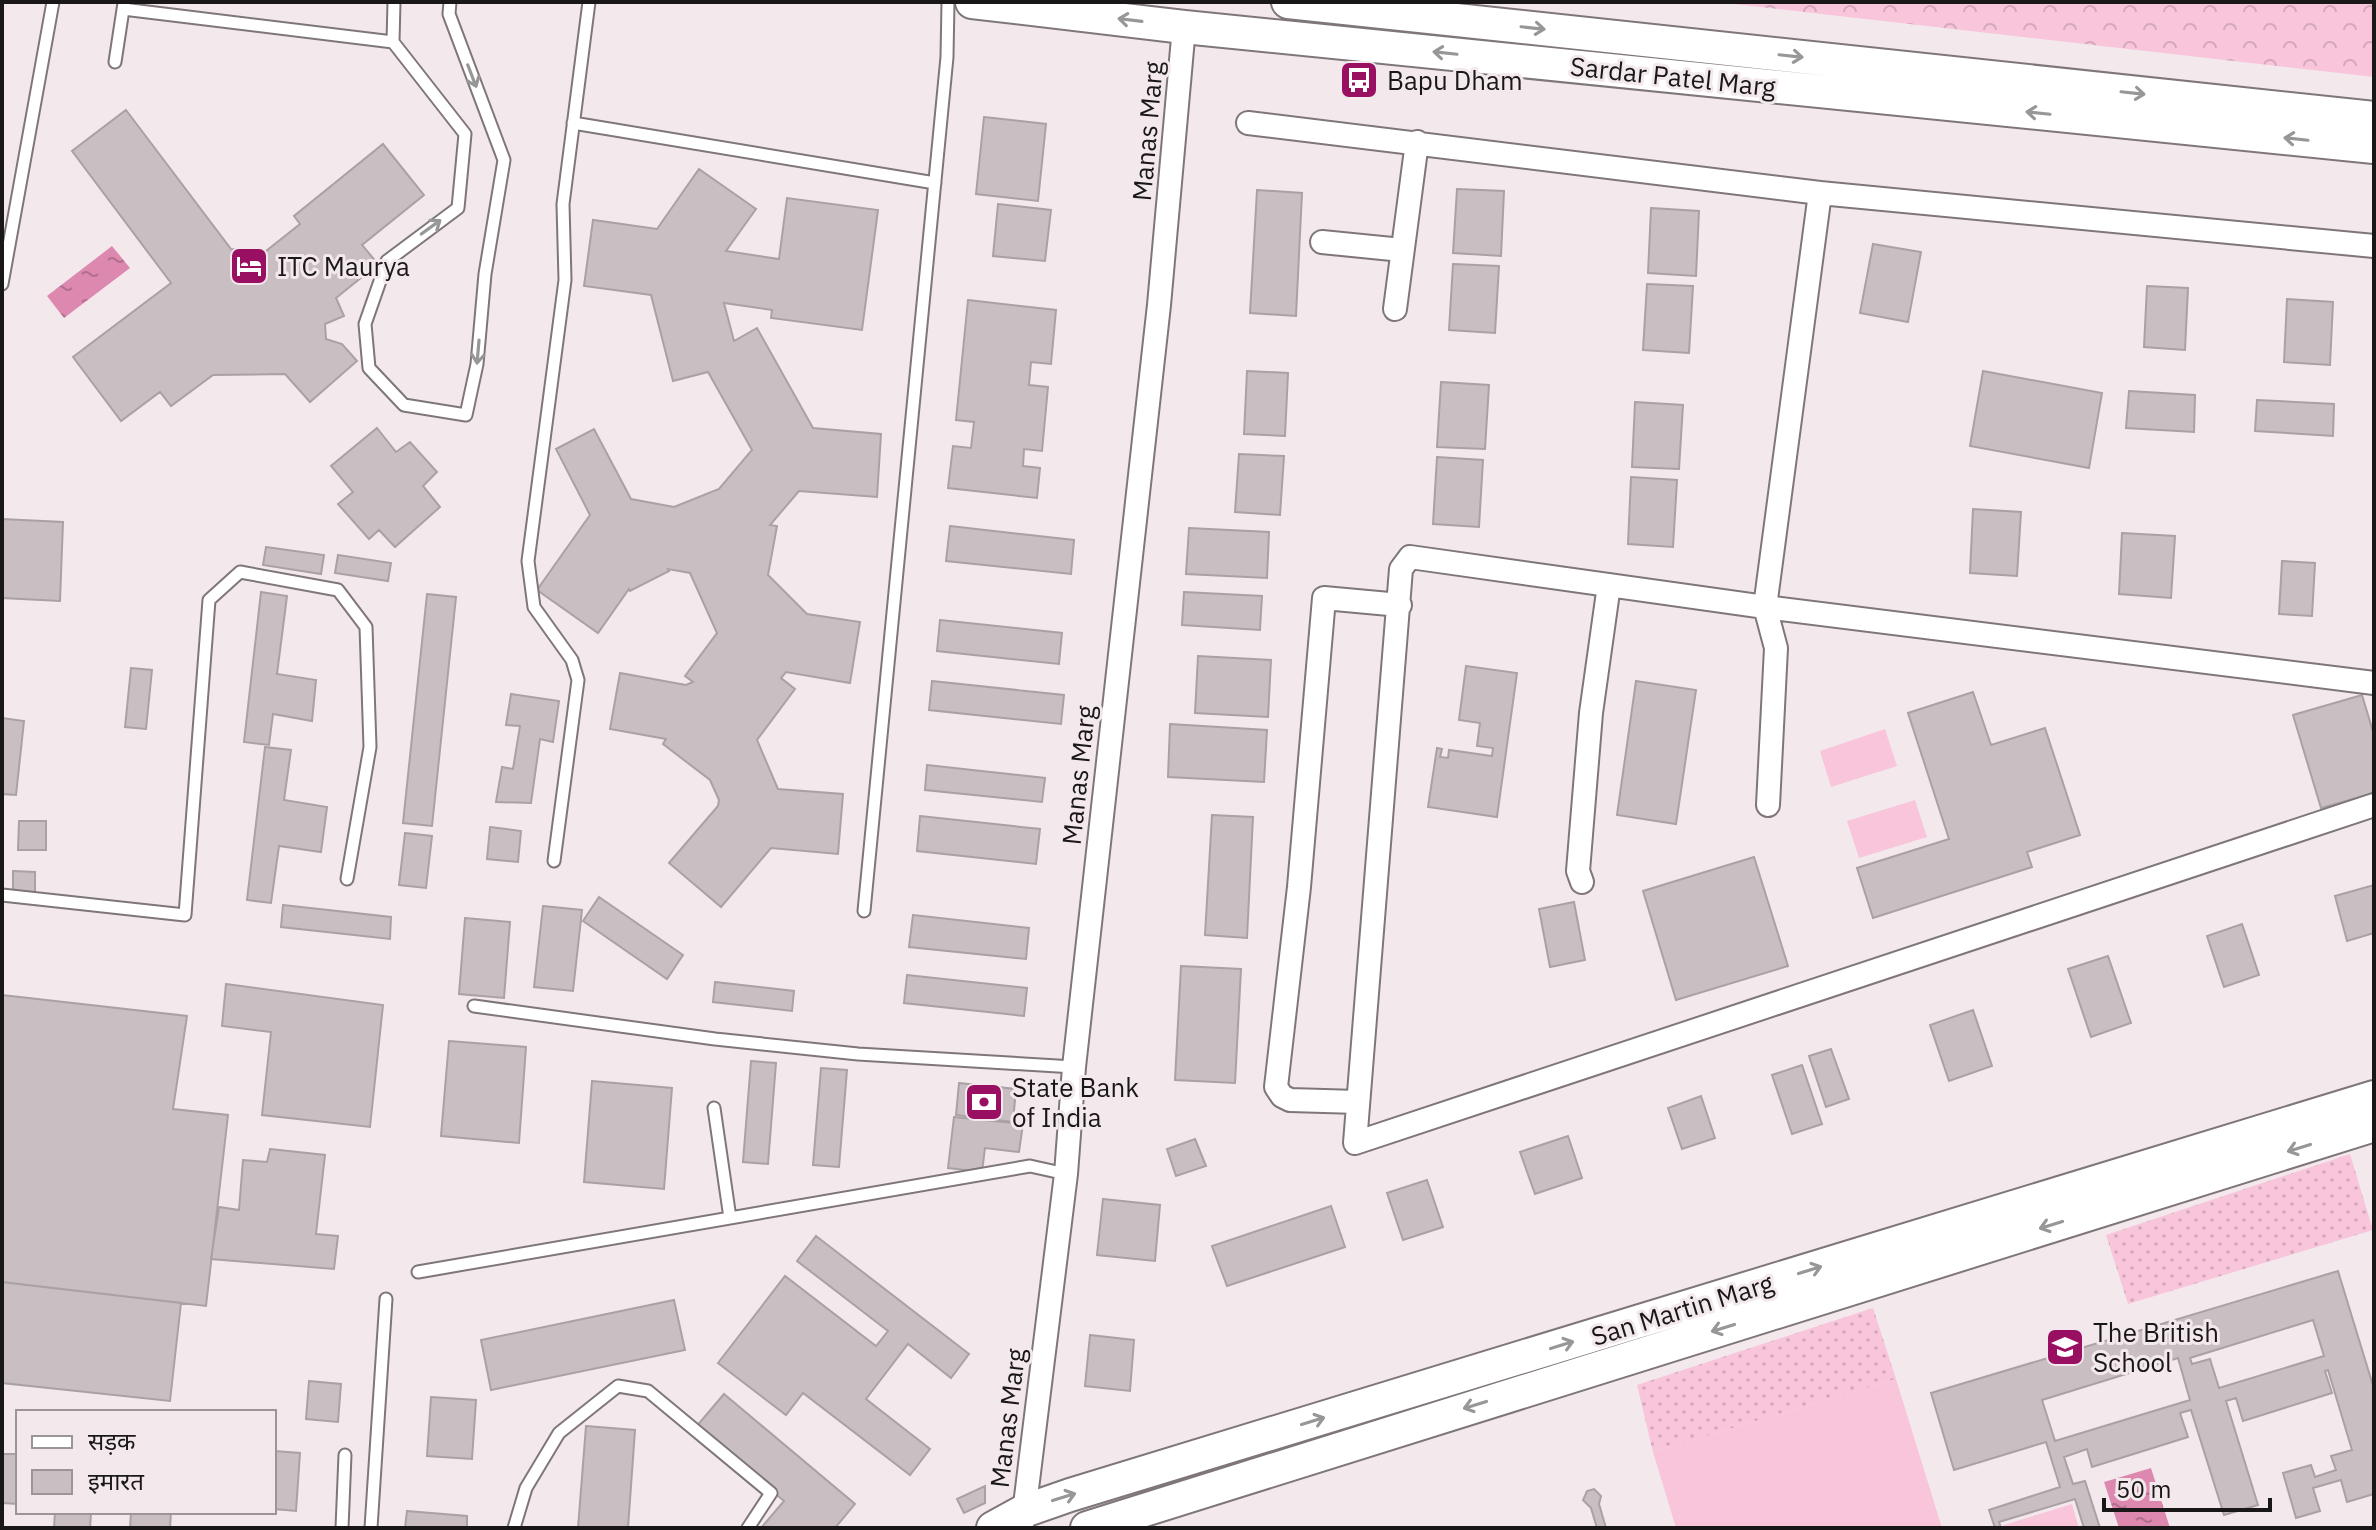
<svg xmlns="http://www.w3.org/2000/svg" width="2376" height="1530" font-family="'IBM Plex Sans','Noto Sans Devanagari',sans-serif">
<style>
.grass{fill:url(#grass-dots)}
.forest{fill:url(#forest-crowns)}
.pitch{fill:#f8c5db}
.water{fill:url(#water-ripples)}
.building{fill:#c9bfc3;stroke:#aaa1a4;stroke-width:2;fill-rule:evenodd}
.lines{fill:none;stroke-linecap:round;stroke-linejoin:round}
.lane-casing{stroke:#7f767a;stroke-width:15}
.street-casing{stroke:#7f767a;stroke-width:26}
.secondary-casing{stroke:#7f767a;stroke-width:36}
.lane{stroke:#fff;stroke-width:11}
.street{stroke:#fff;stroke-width:22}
.secondary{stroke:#fff;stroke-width:32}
.oneway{stroke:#989797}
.labels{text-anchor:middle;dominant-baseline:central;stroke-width:6;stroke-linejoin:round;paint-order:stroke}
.street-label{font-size:26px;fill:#1a1718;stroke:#f3e9ed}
.poi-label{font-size:26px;fill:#1a1718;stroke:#f3e9ed;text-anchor:start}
</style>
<defs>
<pattern id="grass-dots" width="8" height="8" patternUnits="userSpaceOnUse" patternTransform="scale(2)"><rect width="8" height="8" fill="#f8c5db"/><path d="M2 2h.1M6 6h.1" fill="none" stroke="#d4a8bb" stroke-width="1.8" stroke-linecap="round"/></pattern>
<pattern id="forest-crowns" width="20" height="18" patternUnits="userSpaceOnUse" patternTransform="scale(2)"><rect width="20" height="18" fill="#f8c5db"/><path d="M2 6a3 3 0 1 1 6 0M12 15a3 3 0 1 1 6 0" fill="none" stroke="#d4a8bb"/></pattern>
<pattern id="water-ripples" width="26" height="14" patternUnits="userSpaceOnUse" patternTransform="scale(2)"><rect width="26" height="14" fill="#dd88af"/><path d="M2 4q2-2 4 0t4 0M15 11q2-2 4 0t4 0" fill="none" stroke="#b26e8d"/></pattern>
</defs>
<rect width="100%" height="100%" fill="#f3e9ed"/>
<path class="grass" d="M2350 1154 2373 1230 2128 1304 2106 1235Z
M1873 1308 1896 1379 1653 1452 1637 1385Z"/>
<path class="forest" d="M1716 2H2374V77Z"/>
<path class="pitch" d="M1885 729 1897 766 1831 787 1820 751Z
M1915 800 1927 837 1859 858 1847 821Z
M1896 1379 1942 1528H1676L1653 1452Z
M2072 1504 2079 1528H2005L2004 1525Z"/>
<path class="water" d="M112 246 130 268 64 318 47 296Z
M2151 1468 2170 1528H2119L2104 1482Z"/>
<path class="building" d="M126 110 231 249 266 251 300 224 294 216 383 144 424 195 362 245 378 264 336 298 344 316 325 324 326 339 342 344 357 361 310 402 285 374 213 375 171 406 160 392 121 421 73 357 171 283 72 151Z
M984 117 1046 124 1038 201 976 194Z
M699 169 756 209 726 251 779 259 787 198 878 210 862 330 771 318 772 310 724 303 734 341 757 328 813 428 881 434 877 497 799 491 770 525 777 526 768 575 807 614 860 622 850 683 786 672 781 678 795 689 757 740 778 789 843 794 838 854 771 848 721 907 669 863 718 806 719 800 710 780 663 744 666 739 610 729 620 673 686 685 693 682 685 676 717 633 690 573 668 569 669 571 630 591 629 589 598 633 537 590 590 515 556 449 594 429 631 499 674 507 719 489 752 450 708 372 673 381 651 295 584 286 593 220 657 229Z
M1457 189 1504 191 1501 256 1453 253Z
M1257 190 1302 193 1296 316 1250 313Z
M998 204 1051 210 1045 261 993 256Z
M1651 208 1699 211 1696 276 1648 273Z
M1873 244 1921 252 1908 322 1860 313Z
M1453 264 1499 266 1495 333 1449 330Z
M1647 284 1693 286 1689 353 1643 350Z
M2147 286 2188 288 2185 350 2144 347Z
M2287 299 2333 302 2330 365 2284 362Z
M968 300 1056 310 1051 364 1031 362 1029 385 1048 387 1042 451 1024 449 1023 466 1040 468 1037 498 948 488 953 446 971 448 974 422 956 420Z
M1247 371 1288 373 1285 436 1244 434Z
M1983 371 2102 393 2089 468 1970 446Z
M1441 382 1489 385 1485 449 1437 447Z
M2129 391 2195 395 2194 432 2126 428Z
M2257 400 2334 404 2333 436 2255 431Z
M1635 402 1683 405 1679 469 1632 467Z
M377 428 396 452 410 442 437 472 423 486 440 507 395 547 379 530 369 539 338 504 353 492 331 466Z
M1239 454 1284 456 1280 515 1235 512Z
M1437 457 1483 460 1479 527 1433 524Z
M1631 477 1677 480 1673 547 1628 544Z
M1973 509 2021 512 2017 576 1970 573Z
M2 519 63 522 60 601 2 598Z
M950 526 1074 540 1071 574 946 561Z
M1189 528 1269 532 1267 578 1186 574Z
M2122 533 2175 536 2171 598 2119 594Z
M266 547 324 555 321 574 263 565Z
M338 555 391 563 388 581 335 573Z
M2282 561 2315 563 2312 616 2279 614Z
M261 592 287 596 277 674 316 680 312 721 273 714 269 745 244 742Z
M1184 592 1262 596 1260 630 1182 625Z
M427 594 456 597 432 826 403 823Z
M940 620 1062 633 1059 664 937 651Z
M1198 656 1271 660 1268 717 1195 713Z
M1466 666 1517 673 1497 817 1428 807 1437 748 1442 749 1440 757 1448 758 1449 750 1492 756 1493 748 1477 746 1480 723 1459 720Z
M131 668 152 670 146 729 125 727Z
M932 681 1064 695 1061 724 929 710Z
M1636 681 1696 690 1676 824 1617 815Z
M1973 692 1991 745 2045 728 2080 835 2027 852 2032 867 1873 918 1857 868 1949 839 1908 713Z
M511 694 559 701 553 742 540 739 531 803 496 802 502 767 513 769 520 726 506 725Z
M2362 695 2374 735V793L2321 808 2293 715Z
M2 718 24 721 16 795 2 794Z
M1170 724 1267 730 1264 782 1168 777Z
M265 747 291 750 284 800 327 807 321 852 279 846 271 903 247 900Z
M927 765 1045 778 1042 802 925 790Z
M1212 815 1253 817 1247 938 1205 935Z
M920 816 1040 829 1036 864 917 851Z
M19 821H46V850H18Z
M490 827 521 831 518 862 487 859Z
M405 833 432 836 426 888 399 885Z
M1754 857 1788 966 1676 1000 1643 891Z
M13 871 35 872V892L13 891Z
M2374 885V933L2347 941 2335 896Z
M599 897 683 955 667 979 583 921Z
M1574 902 1585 960 1550 967 1539 909Z
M283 905 391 917 390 939 281 927Z
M543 906 582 910 573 991 534 987Z
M913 915 1029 928 1026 959 909 947Z
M465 918 510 922 504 998 459 994Z
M2242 924 2259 975 2224 987 2207 936Z
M2108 956 2131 1023 2091 1037 2068 969Z
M1181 966 1241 969 1235 1083 1175 1080Z
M907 975 1027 988 1024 1016 904 1003Z
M715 982 794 991 792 1011 713 1002Z
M226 984 383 1005 370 1127 262 1115 271 1032 222 1026Z
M2 995 187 1016 173 1109 228 1115 206 1306 2 1282Z
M1973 1010 1992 1066 1949 1081 1930 1025Z
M449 1041 526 1047 519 1143 441 1136Z
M1831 1049 1849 1099 1826 1107 1809 1056Z
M751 1061 776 1063 768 1164 743 1162Z
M1802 1065 1822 1124 1792 1134 1772 1075Z
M821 1068 847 1070 839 1167 813 1165Z
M592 1081 672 1088 664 1189 584 1182Z
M959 1083 1016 1089 1013 1122 956 1115Z
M1701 1096 1715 1138 1682 1149 1668 1108Z
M954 1117 1023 1124 1019 1152 985 1148 982 1172 948 1168Z
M1568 1136 1582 1178 1535 1194 1520 1152Z
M1195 1139 1206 1166 1176 1176 1167 1149Z
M270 1149 325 1155 316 1234 338 1236 334 1269 211 1259 219 1207 239 1210 243 1160 267 1162Z
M1427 1180 1443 1227 1403 1240 1387 1193Z
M1103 1199 1160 1205 1155 1261 1097 1255Z
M1331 1206 1345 1247 1227 1286 1212 1246Z
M816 1236 969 1354 951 1378 908 1344 866 1399 930 1449 910 1475 803 1393 786 1415 718 1363 785 1276 876 1346 888 1331 797 1261Z
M2338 1271 2374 1389V1494L2347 1502 2341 1480 2313 1488 2320 1511 2296 1518 2283 1473 2311 1465 2315 1477 2336 1470 2331 1456 2352 1450 2328 1370 2325 1371 2332 1393 2243 1421 2236 1398 2226 1401 2258 1505 2224 1515 2191 1410 2180 1413 2188 1437 2092 1467 2087 1449 2064 1457 2073 1484 2085 1481 2100 1528H2084L2075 1499 1999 1522 2001 1528H1995L1989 1510 2060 1487 2046 1442 1954 1470 1931 1393ZM2313 1320 2324 1356 2219 1388 2210 1359 2192 1364 2190 1358ZM2178 1358 2190 1400 2055 1441 2042 1400Z
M2 1282 181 1303 170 1401 2 1383Z
M674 1300 685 1350 491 1390 481 1340Z
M1090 1335 1134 1340 1130 1391 1085 1386Z
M309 1381 341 1384 338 1422 306 1419Z
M724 1394 855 1504 835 1528H761L784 1501 696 1427Z
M431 1397 476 1400 472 1459 427 1456Z
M586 1426 635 1430 628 1528H578Z
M274 1451 300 1453 296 1511 274 1509Z
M2 1454H18V1504L2 1503Z
M985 1486V1503L964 1513 957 1499Z
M1594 1489 1601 1496 1599 1504 1606 1528H1597L1591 1508 1583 1500 1587 1491Z
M407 1511 467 1516V1528H405Z
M55 1512 91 1514 90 1528H54Z
M131 1512H171L170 1528H130Z"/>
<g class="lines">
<g class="lane-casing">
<path id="lane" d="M394 2 393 42 465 134 458 208 387 261 365 324 369 368 404 405 466 415 477 364 485 274 504 160 449 14 450 2
M123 9 393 42
M115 62 124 3
M573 123 935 183
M2 284 53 2
M554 861 578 680 572 660 534 607 528 561 565 280 563 204 589 2
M2 895 185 915 209 600 240 572 338 590 366 627 370 747 347 879
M864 911 947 57 948 2
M474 1006 715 1039 858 1054 1074 1067
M714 1108 730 1218
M418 1272 1030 1166 1066 1174
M342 1528 345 1455
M371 1528 386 1299
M514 1528 526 1488 559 1433 618 1386 648 1391 771 1493 748 1528"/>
</g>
<g class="street-casing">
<path id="street" d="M1248 123 1820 193 2374 246
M1322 242 1402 250
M1395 309 1417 142
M2374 683 1765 607 1410 557 1401 569 1355 1143 2374 805
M1768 805 1776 648 1765 607 1820 193
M1582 882 1578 871 1591 713 1609 585
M1358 1102 1290 1100 1282 1096 1276 1087 1299 887 1324 598 1400 605
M1023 1521 1066 1174 1074 1067 1159 305 1184 27"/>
</g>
<g class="secondary-casing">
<path id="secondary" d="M972 2 1184 27 2374 147
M1288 2 2374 118
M993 1528 1024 1511 1070 1495 2374 1097
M1087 1528 2374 1125"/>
</g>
<use href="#lane" class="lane"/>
<use href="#street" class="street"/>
<use href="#secondary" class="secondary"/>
</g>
<defs><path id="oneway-shaft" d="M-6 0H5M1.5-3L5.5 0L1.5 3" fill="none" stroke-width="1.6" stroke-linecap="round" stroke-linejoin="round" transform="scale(2)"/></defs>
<g class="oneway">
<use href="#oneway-shaft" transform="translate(1130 20) rotate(-173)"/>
<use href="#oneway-shaft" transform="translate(1533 28) rotate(6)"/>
<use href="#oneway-shaft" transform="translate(1445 53) rotate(-174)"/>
<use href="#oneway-shaft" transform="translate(1791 56) rotate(6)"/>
<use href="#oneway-shaft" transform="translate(472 76) rotate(69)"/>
<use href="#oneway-shaft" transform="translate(2133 93) rotate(6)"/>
<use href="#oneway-shaft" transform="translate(2038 113) rotate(-174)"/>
<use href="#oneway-shaft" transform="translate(2296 139) rotate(-174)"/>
<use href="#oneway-shaft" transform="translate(431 227) rotate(-36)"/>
<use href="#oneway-shaft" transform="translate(478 352) rotate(95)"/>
<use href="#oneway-shaft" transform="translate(2299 1148) rotate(163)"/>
<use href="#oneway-shaft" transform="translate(2051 1225) rotate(163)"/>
<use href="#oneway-shaft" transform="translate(1810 1270) rotate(-17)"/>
<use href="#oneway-shaft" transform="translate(1723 1328) rotate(163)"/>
<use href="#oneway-shaft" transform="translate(1562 1345) rotate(-17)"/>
<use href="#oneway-shaft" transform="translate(1475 1405) rotate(163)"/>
<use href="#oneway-shaft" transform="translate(1313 1421) rotate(-17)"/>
<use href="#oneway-shaft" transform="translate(1064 1497) rotate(-17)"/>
</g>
<defs>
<g id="bus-square" transform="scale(2)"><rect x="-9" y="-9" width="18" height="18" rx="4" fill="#991063" stroke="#f3e9ed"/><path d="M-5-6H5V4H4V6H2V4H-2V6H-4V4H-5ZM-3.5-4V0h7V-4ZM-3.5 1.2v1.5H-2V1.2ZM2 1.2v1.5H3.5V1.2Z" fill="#fff"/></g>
<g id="hotel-square" transform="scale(2)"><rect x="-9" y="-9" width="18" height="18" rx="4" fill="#991063" stroke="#f3e9ed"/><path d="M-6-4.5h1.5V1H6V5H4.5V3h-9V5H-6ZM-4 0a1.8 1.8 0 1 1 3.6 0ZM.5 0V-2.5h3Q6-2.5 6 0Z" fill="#fff"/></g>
<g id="bank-square" transform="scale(2)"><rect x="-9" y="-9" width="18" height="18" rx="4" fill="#991063" stroke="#f3e9ed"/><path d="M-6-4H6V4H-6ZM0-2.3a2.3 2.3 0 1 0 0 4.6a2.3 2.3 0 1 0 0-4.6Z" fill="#fff"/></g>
<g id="school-square" transform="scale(2)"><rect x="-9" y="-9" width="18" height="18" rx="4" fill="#991063" stroke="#f3e9ed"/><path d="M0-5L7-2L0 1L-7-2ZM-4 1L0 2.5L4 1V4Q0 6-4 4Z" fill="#fff"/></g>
</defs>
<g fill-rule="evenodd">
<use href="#bus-square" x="1359" y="80"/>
<use href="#hotel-square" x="249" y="266"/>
<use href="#bank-square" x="984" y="1102"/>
<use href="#school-square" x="2065" y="1347"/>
</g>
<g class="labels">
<g class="street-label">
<text transform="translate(1673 76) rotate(6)">Sardar Patel Marg</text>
<text transform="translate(1147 131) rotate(-85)">Manas Marg</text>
<text transform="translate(1078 775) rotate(-84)">Manas Marg</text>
<text transform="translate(1682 1309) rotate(-17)">San Martin Marg</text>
<text transform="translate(1007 1418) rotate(-83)">Manas Marg</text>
</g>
<g class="poi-label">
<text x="1387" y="80">Bapu Dham</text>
<text x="277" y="266">ITC Maurya</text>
<text x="1012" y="1087">State Bank<tspan x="1012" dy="30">of India</tspan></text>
<text x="2093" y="1332">The British<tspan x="2093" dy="30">School</tspan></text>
</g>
</g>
<rect width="2376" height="1530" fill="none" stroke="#1a1718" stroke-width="8"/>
<rect x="16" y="1410" width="260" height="104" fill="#f3e9ed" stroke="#9c9598" stroke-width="2"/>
<rect x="32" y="1436" width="40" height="12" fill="#ffffff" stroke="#9c9598" stroke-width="2"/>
<text x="88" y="1450" font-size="24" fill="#1a1718">सड़क</text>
<rect x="32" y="1470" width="40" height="24" fill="#c9bfc3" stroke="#9c9598" stroke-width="2"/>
<text x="88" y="1490" font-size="24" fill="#1a1718">इमारत</text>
<path d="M2104 1498v12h166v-12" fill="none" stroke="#1a1718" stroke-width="4"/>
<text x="2116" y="1498" font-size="24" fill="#1a1718" stroke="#f3e9ed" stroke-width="6" paint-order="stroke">50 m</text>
</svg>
